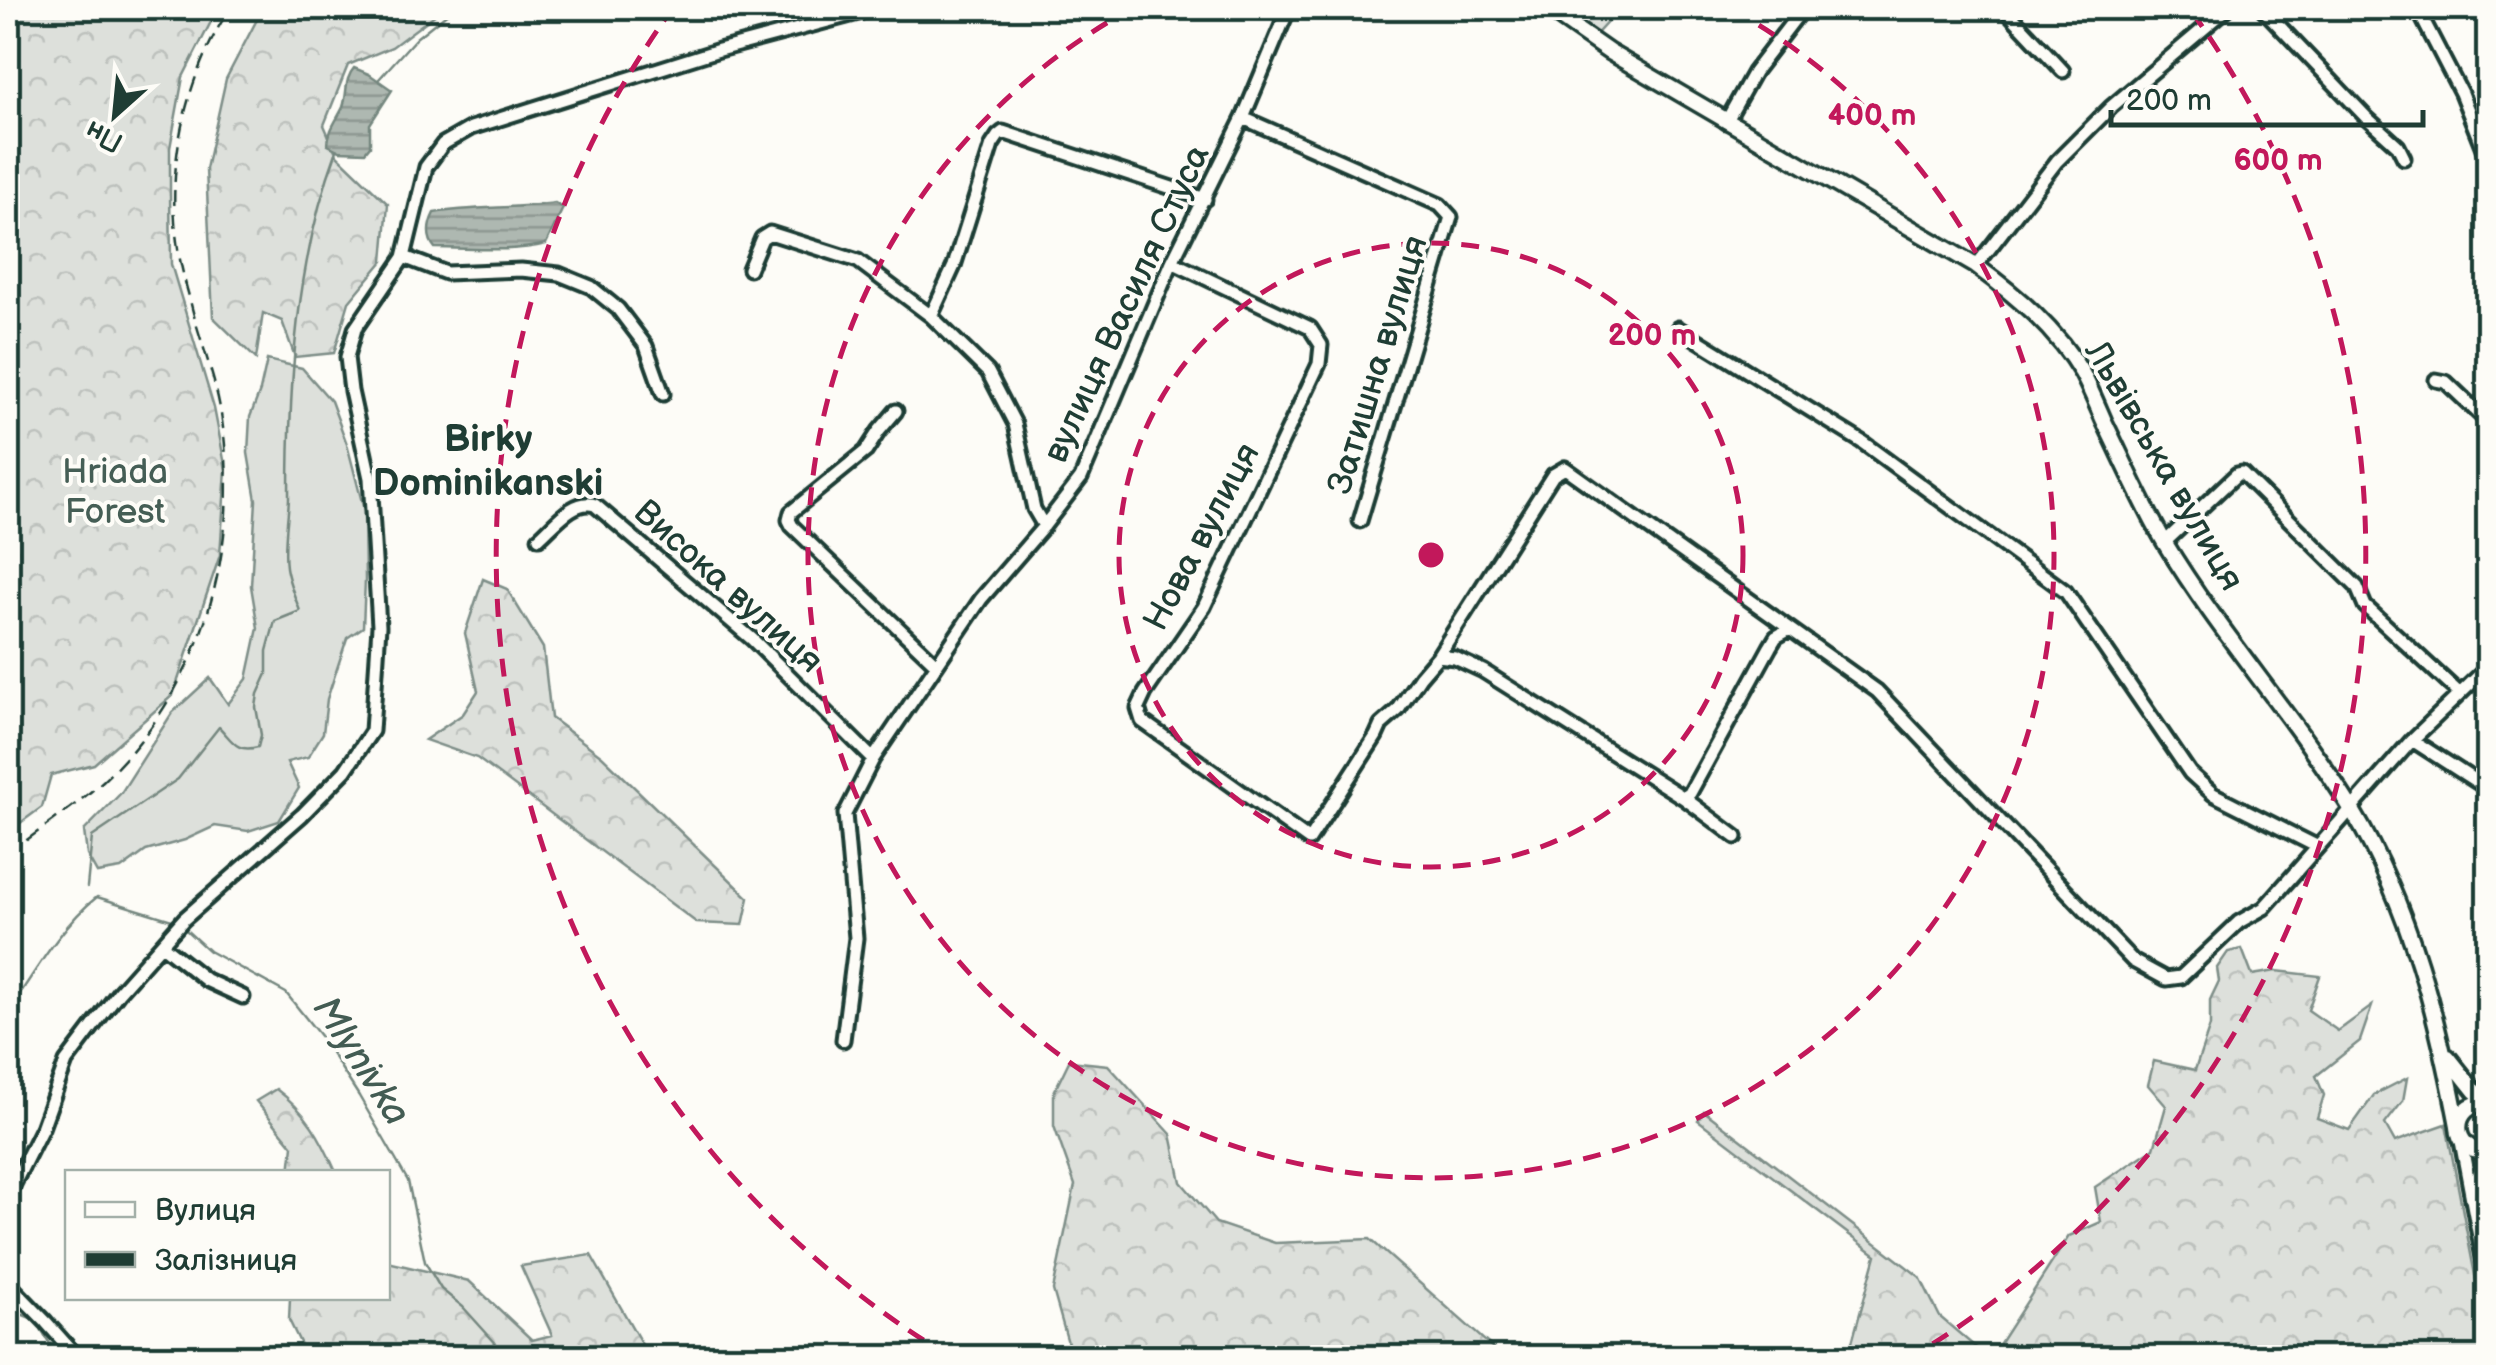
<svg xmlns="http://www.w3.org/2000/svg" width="2496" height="1365" font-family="'Balsamiq Sans',sans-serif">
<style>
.grass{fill:#dde0db;stroke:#7e8e88;stroke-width:2.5}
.forest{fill:url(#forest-crowns);stroke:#7e8e88;stroke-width:2.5}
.water{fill:url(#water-rules);stroke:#75877f;stroke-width:2.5}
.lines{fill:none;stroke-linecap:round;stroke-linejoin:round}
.stream{stroke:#75877f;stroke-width:2.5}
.minor-casing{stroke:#1f3d34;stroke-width:19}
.major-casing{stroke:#1f3d34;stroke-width:21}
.highway-casing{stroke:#1f3d34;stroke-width:22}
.minor{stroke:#fdfcf7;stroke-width:11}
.major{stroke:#fdfcf7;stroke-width:14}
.highway{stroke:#fdfcf7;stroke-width:15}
.rail{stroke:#1f3d34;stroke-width:2.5;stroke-dasharray:15 8;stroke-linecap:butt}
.ring{fill:none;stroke:#c2185b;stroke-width:5;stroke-dasharray:18 12}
.labels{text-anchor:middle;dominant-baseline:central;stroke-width:8;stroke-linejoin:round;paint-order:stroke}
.street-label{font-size:35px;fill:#1f3d34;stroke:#fdfcf7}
.park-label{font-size:35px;fill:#455e55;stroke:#fdfcf7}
.neighbourhood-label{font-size:38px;font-weight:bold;fill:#1f3d34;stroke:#fdfcf7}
.water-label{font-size:38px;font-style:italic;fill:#435c53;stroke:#fdfcf7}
.centre{fill:#c2185b;stroke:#fdfcf7;stroke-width:5}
.ring-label{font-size:30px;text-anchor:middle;font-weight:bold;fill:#c2185b;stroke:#fdfcf7;stroke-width:8;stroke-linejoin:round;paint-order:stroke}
</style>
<defs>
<pattern id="forest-crowns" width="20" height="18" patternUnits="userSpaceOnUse" patternTransform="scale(2.5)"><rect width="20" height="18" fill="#dde0db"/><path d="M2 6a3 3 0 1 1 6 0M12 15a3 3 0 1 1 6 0" fill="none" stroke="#bdc1bd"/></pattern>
<pattern id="water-rules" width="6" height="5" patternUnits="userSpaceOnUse" patternTransform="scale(2.5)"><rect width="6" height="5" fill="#aeb8b1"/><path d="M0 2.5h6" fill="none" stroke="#8d9791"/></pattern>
</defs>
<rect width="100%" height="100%" fill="#fdfcf7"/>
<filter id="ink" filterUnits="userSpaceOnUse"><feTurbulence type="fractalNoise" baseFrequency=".01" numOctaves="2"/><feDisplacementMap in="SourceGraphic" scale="20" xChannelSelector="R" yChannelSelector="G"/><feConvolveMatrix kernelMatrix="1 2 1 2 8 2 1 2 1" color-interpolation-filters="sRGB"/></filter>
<g filter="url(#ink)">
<path class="grass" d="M1546 8H1620L1591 40Z
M267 360 302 368 331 401 347 444 364 510 365 580 363 627 347 638 327 699 323 733 308 757 287 762 299 788 279 821 248 831 215 826 185 840 146 851 121 869 97 873 87 855 84 831 121 793 172 713 210 678 228 704 247 679 258 628 251 586 256 500 248 453 250 417 260 391Z"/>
<path class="forest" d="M8 8H218L183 77 170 148V192L171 264 214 408 226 470 220 555 173 695 94 764 51 775 42 807 8 832Z
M263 8H444L392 47 348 65 324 125 337 155 388 204 383 261 349 302 334 353 295 357 282 321 263 313 256 359 213 317 206 169 226 79Z
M483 579 507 589 543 648 551 718 602 756 749 898 743 925 697 923 477 758 425 740 463 714 478 691 465 633Z
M2242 949 2252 975 2276 971 2320 976 2308 1010 2338 1031 2372 1006 2360 1041 2316 1076 2324 1095 2317 1118 2349 1130 2374 1095 2407 1078 2403 1101 2385 1124 2395 1142 2446 1124 2488 1343V1357H1991L2069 1236 2101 1222 2095 1187 2154 1148 2166 1106 2148 1085 2154 1061 2195 1070 2210 1026V1000L2219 981 2217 968 2228 952Z
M1069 1061 1108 1065 1171 1134 1181 1182 1216 1223 1275 1243 1370 1239 1493 1348 1494 1357H1072L1053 1290 1075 1185 1054 1126V1092Z
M276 1089C307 1112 321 1138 336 1172H290L293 1146 256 1101Z
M1704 1111 1920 1277 1940 1317 1987 1357H1848L1876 1255 1698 1120Z
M591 1255 649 1357H307L289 1320 290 1298H388V1262L469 1281 532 1340 552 1335 521 1266Z"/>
<path class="water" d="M354 68 369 74 392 90 370 124V146L365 152 340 151 328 145C328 130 337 120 343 107 348 93 344 79 354 68Z
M555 203 563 208 546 244C510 253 472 248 435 248 426 237 428 225 434 213 474 206 515 209 555 203Z"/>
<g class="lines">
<path class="stream" d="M379 79 416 38 454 8
M87 887 92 837 178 779 219 727C233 741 236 753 258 747L261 735 256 707 258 694 267 674V651L275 621 300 611C295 597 288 581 286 567 283 545 288 520 289 498 289 381 296 261 337 150
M186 930 209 951 286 993 321 1037 359 1096 408 1181 425 1262 441 1289 463 1307 509 1358
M8 1012C33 975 61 925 97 897L175 921
M8 1309 36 1320 58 1358"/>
<g class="minor-casing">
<path id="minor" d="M2004 8 2063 71
M2262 8 2366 117 2398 146 2404 158
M2417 8 2461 93 2488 161
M1243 118 1440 205 1451 217 1360 521
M1726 122 1754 72 1803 8
M404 257 446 273 521 270 559 274 591 287 618 309 646 346 663 394
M1172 262 1310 328 1321 345 1319 364 1204 607 1145 693 1138 708 1142 721 1309 840 1376 736 1381 725 1398 710 1420 677 1438 656 1553 475 1565 468 1877 691 2133 961 2166 979 2181 977 2239 922 2264 908 2412 740 2488 667
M1976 266 2057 161 2111 107 2228 8
M749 269 762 238 770 233 858 261 931 316 988 372 1015 424 1034 509 1044 526
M931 316 954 266 992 145 998 136 1003 132 1205 199
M1678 328 1862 442 2066 592 2190 773 2213 794 2316 846
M2436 380 2446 382 2488 422
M896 411 879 431 866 451 791 512 789 520 792 526 936 664
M539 538C554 525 574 498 595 505L752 639 873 759
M2165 542 2237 474 2242 473 2357 587 2365 606 2460 694
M1438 656 1455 658 1483 671 1684 798 1736 837
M2412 740 2488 789
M1684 798 1690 793 1770 647 1776 637 1790 629
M162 945 206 980 243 997
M843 1040 856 938 845 814 873 759 981 599 1044 526 1081 478 1172 262 1243 118 1289 8
M2461 1141 2488 1284
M2476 1193 2478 1176 2488 1156
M8 1196 42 1128 66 1062 119 992 184 919 302 815 345 771 372 731 379 626 370 478 351 391 347 357 355 329 404 257 426 167 443 144 471 128 719 50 877 8
M8 1283 46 1322 78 1358"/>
</g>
<g class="major-casing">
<path id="major" d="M1546 8 1609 52 1976 266C2017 296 2056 329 2082 373 2090 388 2097 405 2104 421 2124 462 2142 504 2165 543 2221 636 2295 717 2352 810 2411 908 2438 1019 2459 1131
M2448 1057 2475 1091 2488 1102"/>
</g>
<g class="highway-casing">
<path id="highway" d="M2488 1103C2449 1102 2449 1153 2488 1152"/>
</g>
<use href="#minor" class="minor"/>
<use href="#major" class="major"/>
<use href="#highway" class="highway"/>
<path class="rail" d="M8 854C40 829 74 808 104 780 206 685 245 538 219 403 212 368 198 335 190 300 184 279 178 255 176 233 168 155 188 73 230 8"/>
</g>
</g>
<g class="ring">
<circle cx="1431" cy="555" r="312"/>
<path d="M1733 10A623 623 0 1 1 1129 10"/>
<path d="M949 1356A935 935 0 0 1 670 12M2192 12A935 935 0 0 1 1913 1356"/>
</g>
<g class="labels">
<g class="street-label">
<text transform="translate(1127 304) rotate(-65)">вулиця Василя Стуса</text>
<text transform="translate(1378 365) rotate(-73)">Затишна вулиця</text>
<text transform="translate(2164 466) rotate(60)">Львівська вулиця</text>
<text transform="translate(1202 537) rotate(-62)">Нова вулиця</text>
<text transform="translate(728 587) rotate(42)">Висока вулиця</text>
</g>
<g class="park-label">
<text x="115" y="472">Hriada<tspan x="115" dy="40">Forest</tspan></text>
</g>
<g class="neighbourhood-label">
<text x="488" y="439">Birky<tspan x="488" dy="44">Dominikanski</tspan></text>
</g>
<g class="water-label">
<text transform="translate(361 1061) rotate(57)">Mlynivka</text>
</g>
</g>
<circle cx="1431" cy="555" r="15" class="centre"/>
<g class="ring-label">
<text x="1872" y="125">400 m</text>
<text x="2278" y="170">600 m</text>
<text x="1652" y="345">200 m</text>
</g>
<rect width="2496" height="1365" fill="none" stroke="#fdfcf7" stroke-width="40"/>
<rect x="20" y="20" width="2456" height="1325" fill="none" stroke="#1f3d34" stroke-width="4" filter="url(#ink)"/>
<rect x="65" y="1170" width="325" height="130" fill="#fdfcf7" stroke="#a4b0a9" stroke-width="2.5"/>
<rect x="85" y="1202" width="50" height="15" fill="#fdfcf7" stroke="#a4b0a9" stroke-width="2.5"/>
<text x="155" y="1220" font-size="30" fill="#1f3d34">Вулиця</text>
<rect x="85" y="1252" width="50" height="15" fill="#1f3d34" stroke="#a4b0a9" stroke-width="2.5"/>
<text x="155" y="1270" font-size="30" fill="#1f3d34">Залізниця</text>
<g transform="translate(115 115) rotate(207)" stroke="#fdfcf7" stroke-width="8" paint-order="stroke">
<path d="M0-8L18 38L0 25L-18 38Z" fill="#1f3d34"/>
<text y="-15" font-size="28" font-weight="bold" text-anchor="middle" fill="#1f3d34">Пн</text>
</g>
<path d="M2111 110v15h312v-15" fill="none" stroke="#1f3d34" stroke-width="5"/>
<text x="2126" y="110" font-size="30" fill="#1f3d34" stroke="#fdfcf7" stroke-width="8" paint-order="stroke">200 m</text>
</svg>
